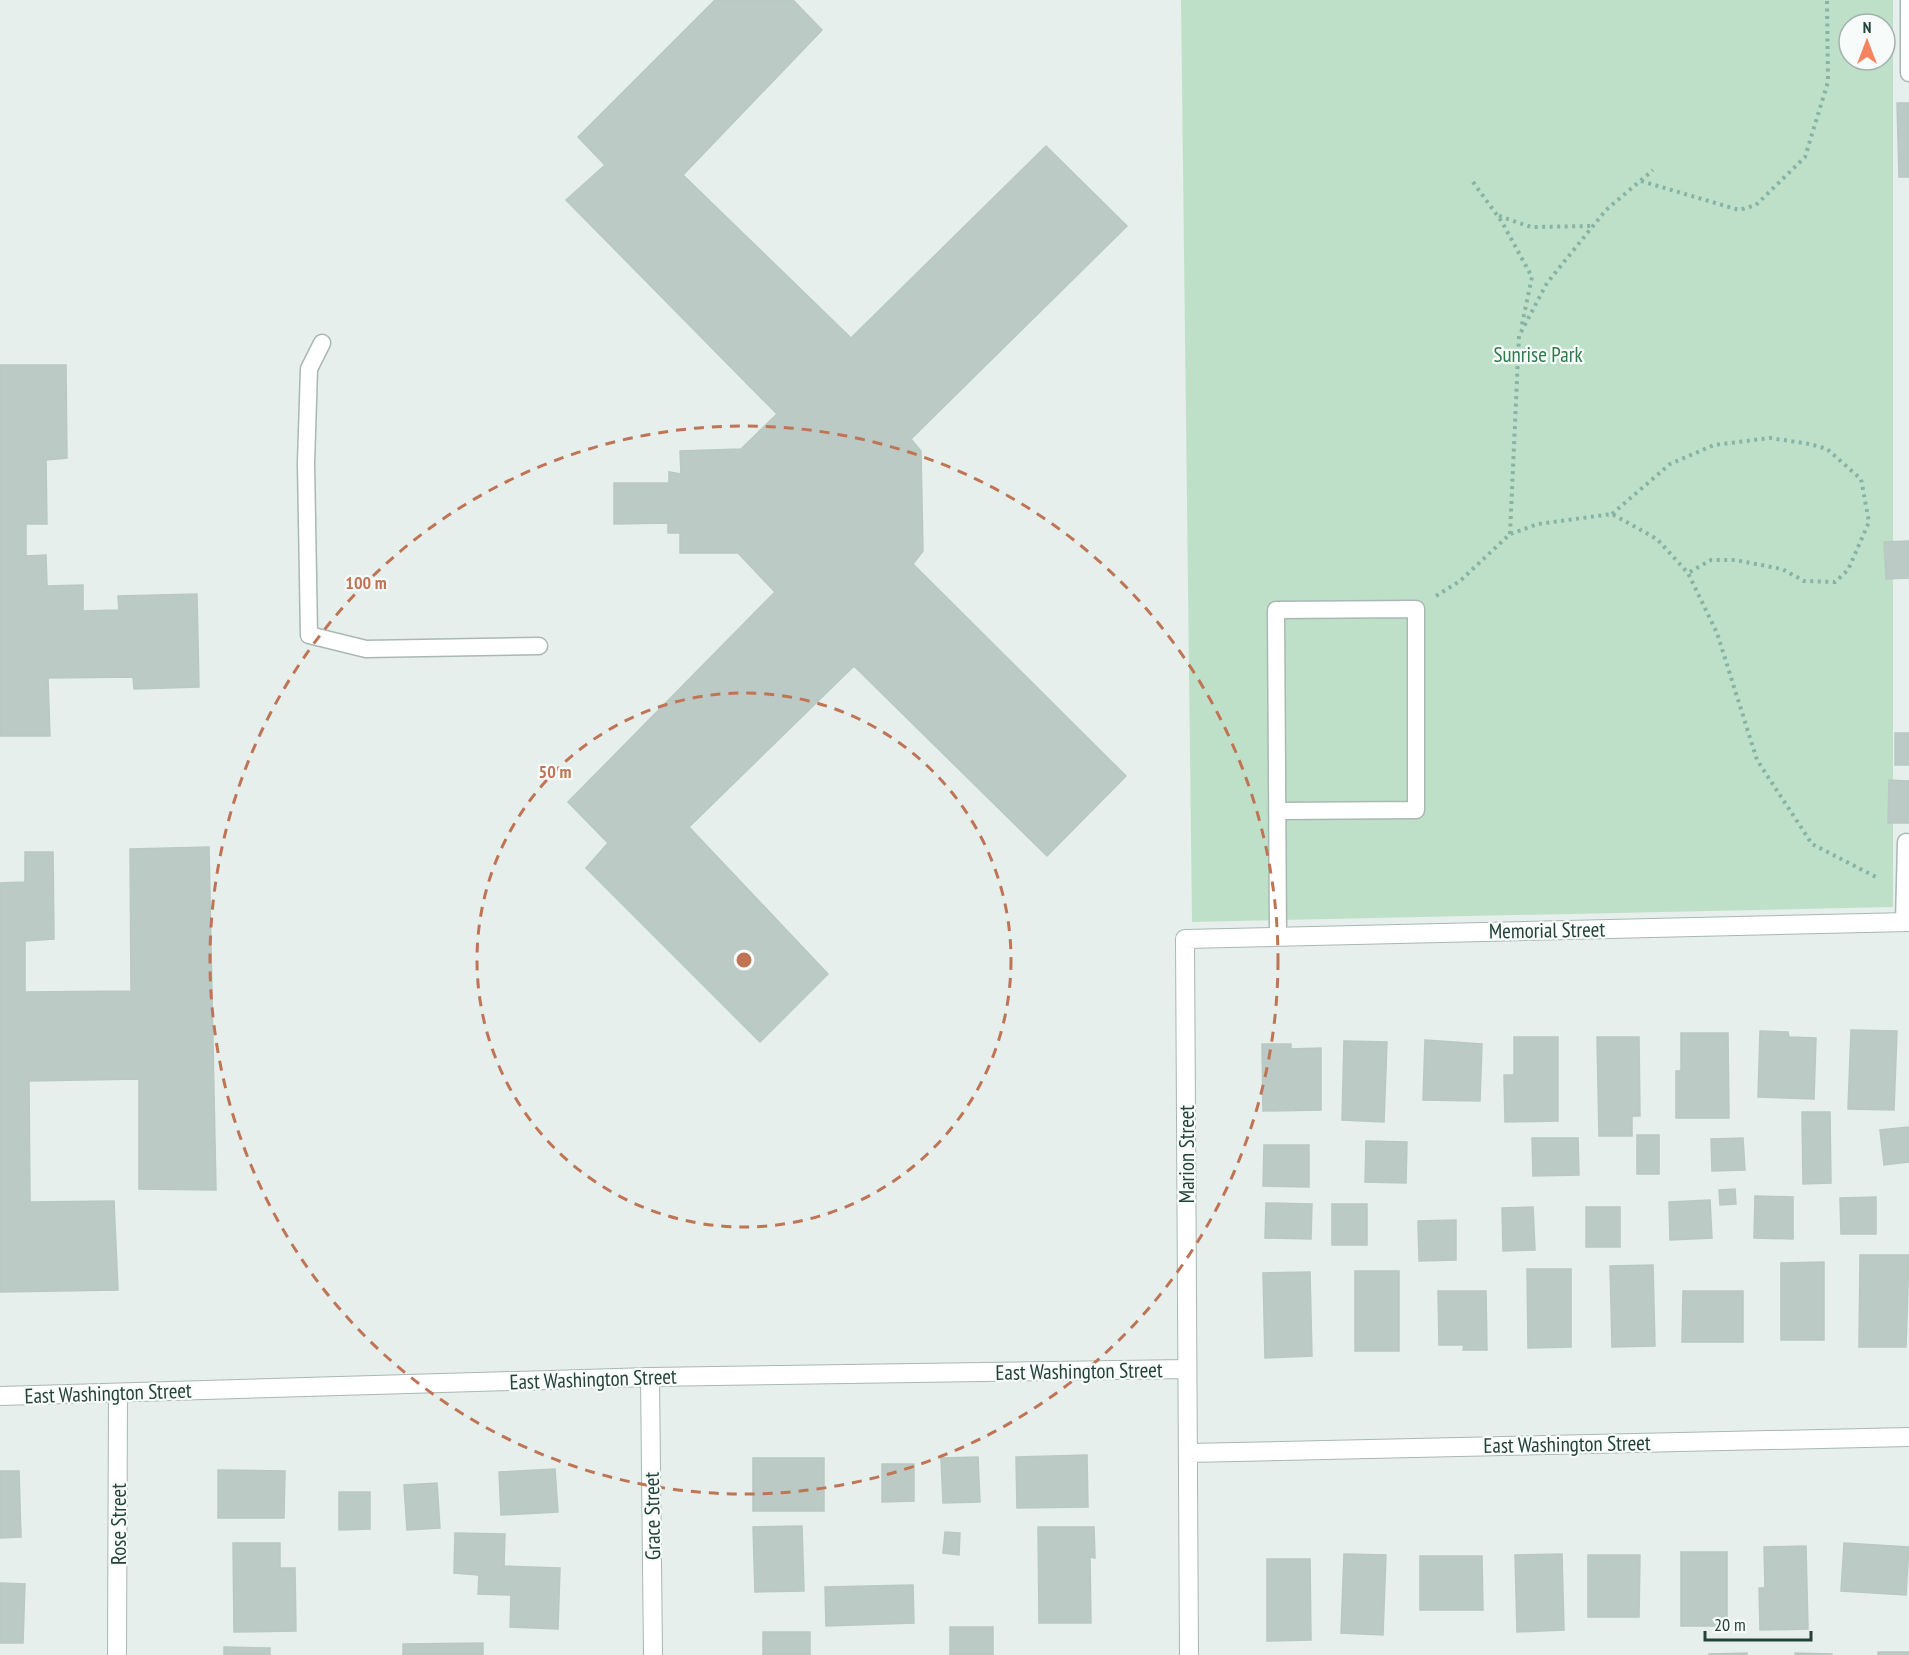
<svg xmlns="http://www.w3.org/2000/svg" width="1909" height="1655" font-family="'PT Sans Narrow',sans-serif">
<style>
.green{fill:#bfe0c8;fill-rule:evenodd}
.building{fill:#bbcac4;stroke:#b8c9c2;stroke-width:1.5}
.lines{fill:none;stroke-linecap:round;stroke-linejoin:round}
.service-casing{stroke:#a8b8b2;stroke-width:19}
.minor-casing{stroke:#a8b8b2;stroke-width:20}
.path{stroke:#86b3a5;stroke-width:4;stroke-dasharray:3 4.5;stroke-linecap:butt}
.service{stroke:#fff;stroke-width:16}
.minor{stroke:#fff;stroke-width:18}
.ring{fill:none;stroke:#c07456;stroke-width:3;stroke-dasharray:10 8}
.labels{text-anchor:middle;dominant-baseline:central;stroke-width:4.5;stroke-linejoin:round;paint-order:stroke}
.park-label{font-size:21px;fill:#2d7a4b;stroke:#f7fbf9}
.street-label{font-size:21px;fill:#24423a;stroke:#f7fbf9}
.centre{fill:#c07456;stroke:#f7fbf9;stroke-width:3}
.ring-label{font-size:18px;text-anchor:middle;font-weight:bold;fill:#c07456;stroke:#f7fbf9;stroke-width:4.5;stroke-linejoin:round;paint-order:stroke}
</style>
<rect width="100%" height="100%" fill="#e6efeb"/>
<path class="green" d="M1181 0H1893V907L1192 922ZM1849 24H1885V60H1849Z"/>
<path class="building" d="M715 0H793L822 30 683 175 851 338 1046 146 1127 226 911 439 921 451 923 551 913 564 1126 776 1047 856 854 666 689 827 828 974 760 1042 586 868 608 843 568 802 775 592 738 553H680V533H668V523L614 524V483H669V472L681 474 680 451 741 449 777 414 566 200 605 165 578 137Z
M1897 103H1909V177H1899Z
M0 365H66L67 458 46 460 47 524H26V556L46 555 47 586 83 585V611L119 610 118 596 197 594 199 687 134 689 133 677 48 678 50 736H0Z
M1909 541V578L1886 579 1884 542Z
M1895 733H1909V765H1895Z
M1889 780 1909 781V823H1888Z
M209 847 216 1190 139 1189V1079L29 1081 30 1202 114 1201 118 1290 0 1292V883L25 882V852H53L54 939 25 941V992L131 991 130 849Z
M1851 1030 1897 1031 1894 1110 1848 1109Z
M1760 1031 1788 1032 1789 1037 1816 1038 1814 1099 1758 1097Z
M1681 1033H1728L1729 1118H1676V1071H1681Z
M1514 1037H1558V1121L1505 1122 1504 1075H1514Z
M1597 1037H1639L1640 1116H1632V1136H1599Z
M1425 1040 1482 1044 1480 1101 1423 1100Z
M1344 1041 1387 1042 1384 1122 1342 1120Z
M1262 1044H1291V1049L1321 1048V1110L1263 1111Z
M1802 1112H1830L1831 1183 1803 1184Z
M1909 1127V1162L1884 1165 1880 1130Z
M1637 1135H1659V1174H1637Z
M1532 1138H1578L1579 1175 1533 1176Z
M1743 1138 1745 1170 1712 1171 1711 1139Z
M1366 1141 1407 1142 1406 1183 1365 1182Z
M1264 1145H1309V1187L1263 1186Z
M1735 1189 1736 1204 1720 1205 1719 1190Z
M1755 1196 1793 1197V1239L1754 1238Z
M1876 1197V1234H1841L1840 1198Z
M1710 1200 1712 1238 1670 1240 1669 1202Z
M1266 1203 1312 1204 1311 1239 1265 1238Z
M1332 1204H1367V1245H1332Z
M1533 1207 1535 1250 1503 1251 1502 1208Z
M1586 1207H1620V1247H1586Z
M1456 1220V1260L1419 1261 1418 1221Z
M1860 1255H1909L1906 1347H1859Z
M1824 1262V1340H1781V1263Z
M1653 1265 1655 1346 1612 1347 1610 1266Z
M1527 1269H1571V1347L1528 1348Z
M1355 1271H1399V1351H1355Z
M1310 1272 1312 1356 1265 1358 1263 1273Z
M1438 1291H1486L1487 1350H1463L1464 1345H1439Z
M1683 1291H1743V1342H1682Z
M1087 1455 1088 1507 1017 1508 1016 1457Z
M978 1457 980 1502 943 1503 941 1458Z
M753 1458H824V1511H753Z
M882 1464H914V1501L882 1502Z
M555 1469 558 1512 501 1515 499 1472Z
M218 1470 285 1471 284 1518H218Z
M0 1471H19L21 1537 0 1538Z
M437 1483 440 1528 407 1530 404 1485Z
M339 1492H370V1529L339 1530Z
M802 1526 804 1591 755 1592 753 1527Z
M1038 1527H1094L1095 1558 1090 1557 1091 1623H1039Z
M945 1532 960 1533 959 1555 943 1553Z
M455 1533 505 1534 504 1566 560 1568 558 1629 510 1627 511 1595 478 1594 479 1575 454 1573Z
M233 1543H280V1568H295L296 1631 234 1632Z
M1844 1543 1909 1547 1906 1595 1841 1591Z
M1806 1546 1808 1629 1760 1630 1759 1588H1765L1764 1547Z
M1681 1552H1727V1626H1681Z
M1344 1554 1386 1555 1383 1635 1341 1633Z
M1562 1554 1564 1630 1517 1632 1515 1555Z
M1588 1555H1640L1639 1617H1588Z
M1420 1556H1482L1483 1610H1420Z
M1267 1559H1310L1311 1640 1267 1641Z
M0 1583 25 1584 23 1643H0Z
M913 1585 914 1623 826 1626 825 1587Z
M950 1627H993V1655H950Z
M763 1632H810V1655H763Z
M483 1643V1655H403V1644Z
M224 1647 270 1648V1655H224Z
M1878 1652H1909V1655H1878Z
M1747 1653V1655H1709V1654Z
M1795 1653 1832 1654V1655H1795Z"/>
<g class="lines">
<g class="service-casing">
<path id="service" d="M1909 0V73
M322 343 309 369 306 463 309 635 366 649 539 646
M1277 811 1416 810V609L1276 610 1278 936
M1904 922 1906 842"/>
</g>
<g class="minor-casing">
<path id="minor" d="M650 1377 653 1655
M0 1396 650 1377 1187 1369
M1188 1453 1909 1437
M117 1655 118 1393
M1189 1655 1185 939 1909 922"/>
</g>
<path class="path" d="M1641 181 1739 210 1756 205 1805 157 1828 82 1827 0
M1473 182 1502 222 1532 277 1521 329
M1499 216 1531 227 1593 226
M1612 514 1670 464 1714 445 1770 438 1810 444 1827 449 1861 479 1869 522 1848 570 1835 582 1804 581 1782 569 1735 560H1711L1688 573
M1510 534 1519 336 1547 283 1593 226 1606 210 1653 170
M1436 596 1460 581 1510 534 1538 524 1612 514 1657 539 1688 573 1717 633 1757 760 1812 844 1878 878"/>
<use href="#service" class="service"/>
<use href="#minor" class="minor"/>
</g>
<g class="ring">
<circle cx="744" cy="960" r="267"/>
<circle cx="744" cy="960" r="534"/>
</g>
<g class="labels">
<g class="park-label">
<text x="1538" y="354">Sunrise Park</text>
</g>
<g class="street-label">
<text transform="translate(1547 930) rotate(-1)">Memorial Street</text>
<text transform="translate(1186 1154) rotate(-90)">Marion Street</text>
<text transform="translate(1079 1371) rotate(-1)">East Washington Street</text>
<text transform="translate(593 1379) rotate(-2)">East Washington Street</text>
<text transform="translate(108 1393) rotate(-2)">East Washington Street</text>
<text transform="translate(1567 1444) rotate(-1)">East Washington Street</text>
<text transform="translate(652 1516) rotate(-91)">Grace Street</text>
<text transform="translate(118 1524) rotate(-90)">Rose Street</text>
</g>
</g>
<circle cx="744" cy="960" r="9" class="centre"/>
<g class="ring-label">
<text x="366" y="589">100 m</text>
<text x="555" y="778">50 m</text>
</g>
<g transform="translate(1867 42)"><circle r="28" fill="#f7fbf9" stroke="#a3b1ad" stroke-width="1.5"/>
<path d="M0-4.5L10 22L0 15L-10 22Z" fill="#f4845f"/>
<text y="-9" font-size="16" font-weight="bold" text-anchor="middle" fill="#24423a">N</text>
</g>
<path d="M1705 1631v9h106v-9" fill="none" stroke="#24423a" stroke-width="3"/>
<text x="1714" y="1631" font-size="18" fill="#24423a" stroke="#f7fbf9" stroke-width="4.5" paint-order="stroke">20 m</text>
</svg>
